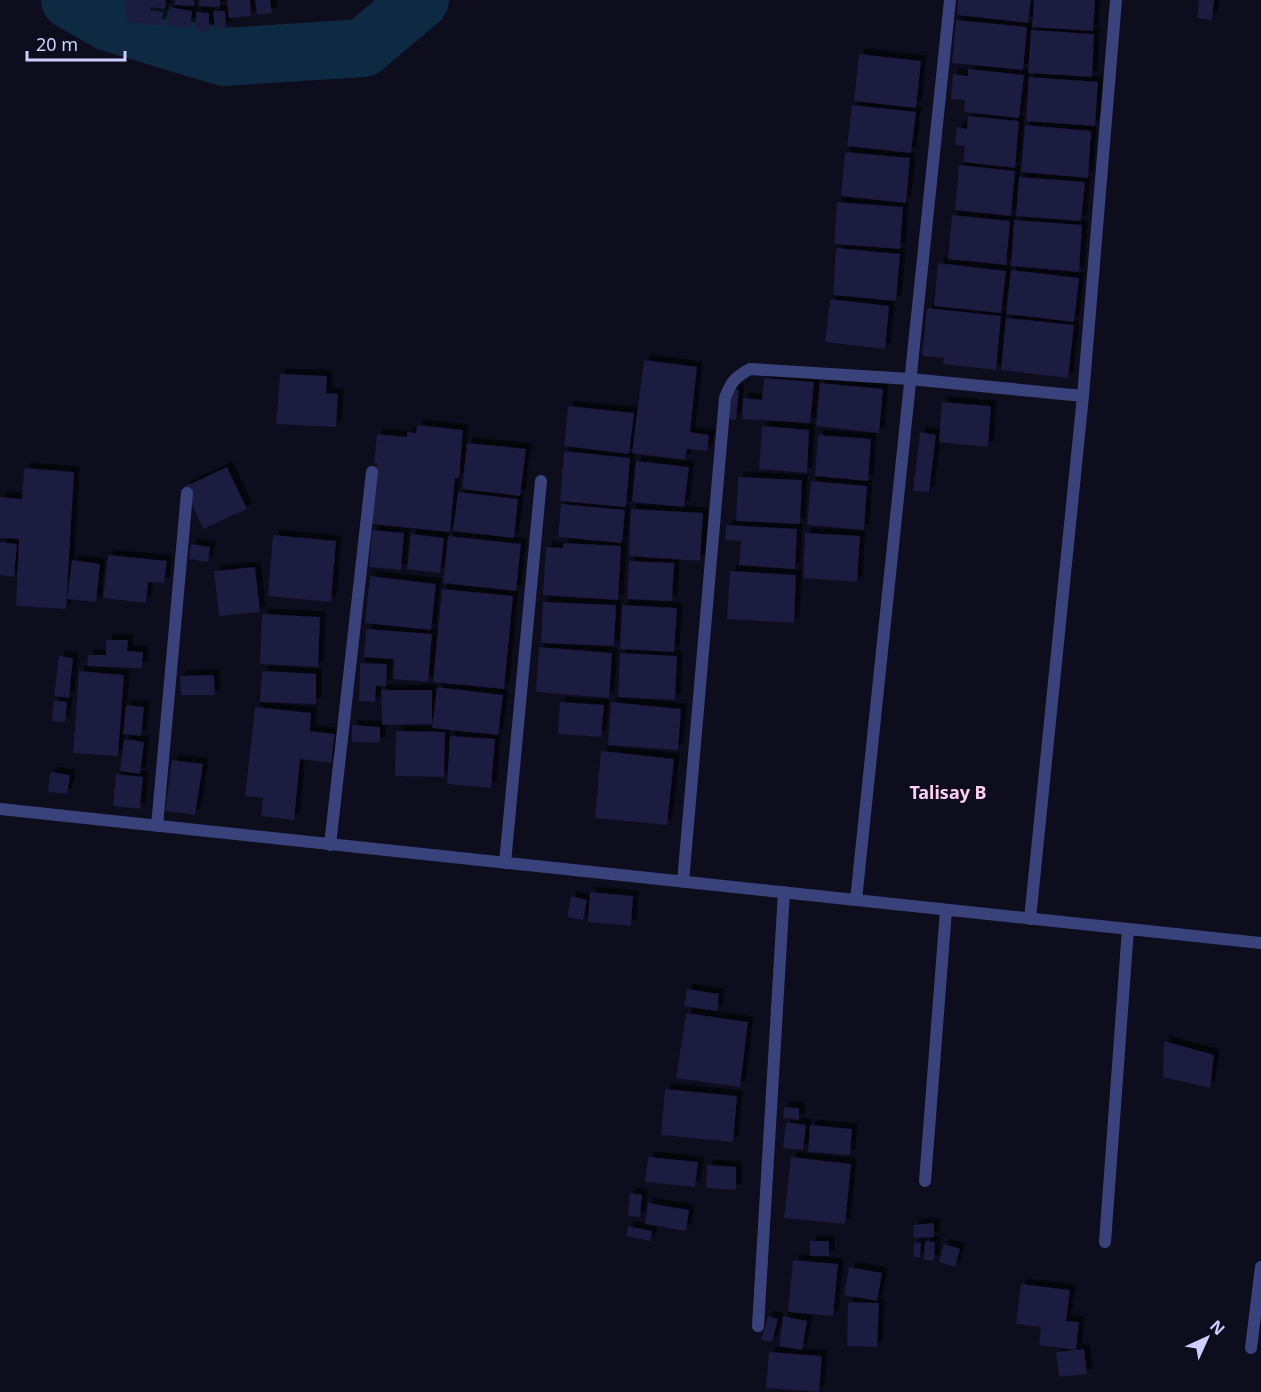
<svg xmlns="http://www.w3.org/2000/svg" width="1261" height="1392" font-family="'Noto Sans',sans-serif">
<style>
.lines{fill:none;stroke-linecap:round;stroke-linejoin:round}
.river{stroke:#0e2a42;stroke-width:58}
.building{fill:#1c1a3f;filter:url(#shadow)}
.minor{stroke:#3a427c;stroke-width:12}
.labels{text-anchor:middle;dominant-baseline:central;stroke-width:5;stroke-linejoin:round;paint-order:stroke}
.neighbourhood-label{font-size:18px;font-weight:bold;fill:#fdcff3;stroke:#0d0d1e}
</style>
<defs>
<filter id="shadow"><feDropShadow dx="5.5" dy="-5.5" stdDeviation="0" flood-color="#0009"/></filter>
</defs>
<rect width="100%" height="100%" fill="#0d0d1e"/>
<g class="lines">
<path class="river" d="M70 0 108 22 224 57 363 48 420 0"/>
</g>
<path class="building" d="M135 0H166L165 9 151 7 150 10 163 12 161 25 127 22 125 1Z
M175 0H194V6L174 5Z
M199 0H220V7L199 6Z
M227 0H250L251 16 229 18Z
M255 0H270L272 13 257 15Z
M958 0H1031L1028 23 957 15Z
M1034 0H1095L1093 31 1032 27Z
M1199 0H1214L1212 20 1197 18Z
M170 7 192 11 190 28 167 25Z
M213 11H225L226 28 215 29Z
M196 12 209 13V31H196Z
M956 20 1027 27 1023 70 952 63Z
M1031 30 1094 34 1092 77 1028 73Z
M859 54 921 61 916 108 854 101Z
M968 69 1024 75 1019 118 964 112 965 100 951 99 953 74 968 76Z
M1029 77 1098 82 1095 126 1026 121Z
M852 105 916 112 911 153 847 146Z
M968 116 1019 121 1015 168 963 162 965 146 955 145 957 127 967 129Z
M1025 125 1091 131 1088 178 1021 172Z
M845 152 910 158 906 203 841 196Z
M959 165 1015 171 1011 216 955 210Z
M1019 177 1085 182 1081 221 1016 216Z
M837 202 903 207 900 249 834 244Z
M952 215 1010 221 1006 265 948 259Z
M1014 220 1082 225 1079 272 1011 266Z
M836 248 900 254 896 301 833 295Z
M938 263 1006 271 1001 313 934 306Z
M1011 270 1079 278 1074 322 1006 314Z
M830 299 889 306 885 349 825 342Z
M927 308 1001 316 996 370 943 364 944 358 922 356Z
M1006 318 1074 325 1068 378 1001 370Z
M644 360 697 367 690 432 709 435 707 451 687 449 685 460 632 453Z
M280 374 327 376 326 393 338 394 336 427 276 424Z
M764 378 814 382 810 423 742 419 743 398 762 400Z
M820 383 883 389 879 433 816 426Z
M730 389 739 390 736 420 728 419Z
M942 402 991 406 988 447 939 442Z
M568 406 634 413 629 454 564 446Z
M417 425 463 430 459 478H455L450 532 371 524 377 463H374L377 434 407 437V432L416 433Z
M762 426 809 430 807 473 759 469Z
M920 432 936 435 929 492 913 491Z
M818 435 871 439 868 481 815 476Z
M467 443 526 449 520 496 462 489Z
M564 451 630 458 626 507 560 501Z
M636 461 689 467 684 507 632 502Z
M227 467 247 509 203 529 184 487Z
M24 468 74 472 66 609 16 606 19 539 0 538V497L22 499Z
M738 477 802 480 800 524 736 521Z
M811 481 867 486 864 530 807 525Z
M458 492 518 499 514 538 453 531Z
M561 504 625 510 622 543 558 537Z
M631 509 703 513 700 561 629 556Z
M726 525 797 529 795 569 739 565 741 541 725 540Z
M372 530 404 533 401 570 369 567Z
M805 533 860 536 857 582 803 578Z
M411 534 444 538 440 573 407 569Z
M273 535 336 541 331 602 268 596Z
M448 536 521 544 516 591 443 583Z
M0 542 17 544 14 577 0 575Z
M563 543 621 546 618 600 543 595 546 547 563 548Z
M191 544 210 547 208 562 189 559Z
M108 555 167 561 164 583 148 582 146 603 103 598Z
M72 560 100 564 96 602 67 599Z
M629 561 674 563 672 601 627 599Z
M255 567 260 612 219 616 214 571Z
M730 571 796 575 794 623 727 619Z
M370 576 436 584 431 630 365 623Z
M442 589 513 596 504 689 433 682Z
M543 602 616 605 614 646 541 643Z
M622 605 677 608 674 652 620 649Z
M262 614 320 617 318 667 260 664Z
M366 629 432 634 428 682 393 679 394 659 364 657Z
M106 640H128L127 651 143 652 142 668 87 666 88 655H106Z
M539 647 612 653 609 698 536 692Z
M620 653 677 656 675 700 618 697Z
M59 656 73 658 69 698 54 696Z
M360 663 387 664 386 686H376L375 702 359 701Z
M79 671 124 675 118 756 73 753Z
M262 671 316 674V704L260 702Z
M214 675 215 695H181L180 676Z
M437 687 503 695 498 735 432 728Z
M381 690H432V724L382 725Z
M54 700 67 702 65 722 52 721Z
M560 702 604 705 601 737 558 734Z
M611 702 681 709 678 750 608 745Z
M126 705 144 707 141 736 123 734Z
M255 707 311 713 310 731 335 734 331 763 300 759 294 820 261 816 263 798 245 796Z
M352 725 380 727V743L352 742Z
M396 731 445 732 444 777 395 776Z
M450 736 495 739 491 788 447 784Z
M124 739 144 742 140 774 120 771Z
M601 751 674 759 667 825 595 818Z
M172 760 203 764 195 815 165 811Z
M50 772 70 775 67 794 48 792Z
M116 774 143 777 140 809 113 806Z
M590 892 633 896 631 926 588 922Z
M571 896 587 900 583 920 567 917Z
M687 989 719 994 717 1011 684 1006Z
M686 1013 748 1022 740 1087 676 1078Z
M1164 1041 1214 1055 1210 1088 1163 1077Z
M665 1089 737 1096 733 1142 661 1135Z
M784 1107 799 1108V1120L783 1118Z
M786 1122 806 1125 803 1150 783 1148Z
M810 1125 852 1129 850 1155 808 1152Z
M648 1157 698 1162 695 1187 645 1182Z
M791 1157 851 1164 845 1224 784 1218Z
M707 1165 736 1167V1190L706 1188Z
M630 1193 642 1195 640 1217 628 1216Z
M648 1203 689 1210 686 1231 645 1224Z
M934 1223V1237L914 1238 913 1225Z
M628 1226 652 1231 650 1241 626 1236Z
M810 1241H829V1256H810Z
M925 1241 935 1242 934 1261 924 1260Z
M914 1242 921 1243 920 1257H913Z
M944 1244 960 1249 955 1267 939 1262Z
M793 1260 838 1264 833 1316 788 1312Z
M849 1267 882 1273 877 1301 844 1295Z
M1021 1284 1070 1290 1066 1321 1079 1322 1076 1350 1039 1345 1041 1327 1016 1324Z
M848 1302 879 1303 877 1347 847 1346Z
M768 1316 778 1319 772 1342 761 1340Z
M783 1316 807 1321 802 1350 779 1346Z
M1084 1349 1087 1374 1059 1377 1056 1352Z
M769 1352 822 1356 819 1392 766 1388Z"/>
<g class="lines">
<path class="minor" d="M0 809 1261 943
M157 826 187 493
M330 845 372 472
M505 863 541 481
M683 882 725 398C731 382 735 377 750 369L910 379 1083 396
M856 900 950 0
M1030 919 1083 396 1116 0
M925 1181 946 910
M1105 1242 1128 929
M758 1326 784 892
M1251 1348 1261 1267"/>
</g>
<g class="labels">
<g class="neighbourhood-label">
<text x="948" y="792">Talisay B</text>
</g>
</g>
<g transform="translate(1207 1338) rotate(45)" stroke="#0d0d1e" stroke-width="4.5" paint-order="stroke">
<path d="M0-4.5L10 22L0 15L-10 22Z" fill="#cdcffd"/>
<text y="-9" font-size="16" font-weight="bold" text-anchor="middle" fill="#cdcffd">N</text>
</g>
<path d="M27 51v9h98v-9" fill="none" stroke="#cdcffd" stroke-width="3"/>
<text x="36" y="51" font-size="18" fill="#cdcffd" stroke="#0d0d1e" stroke-width="4.5" paint-order="stroke">20 m</text>
</svg>
